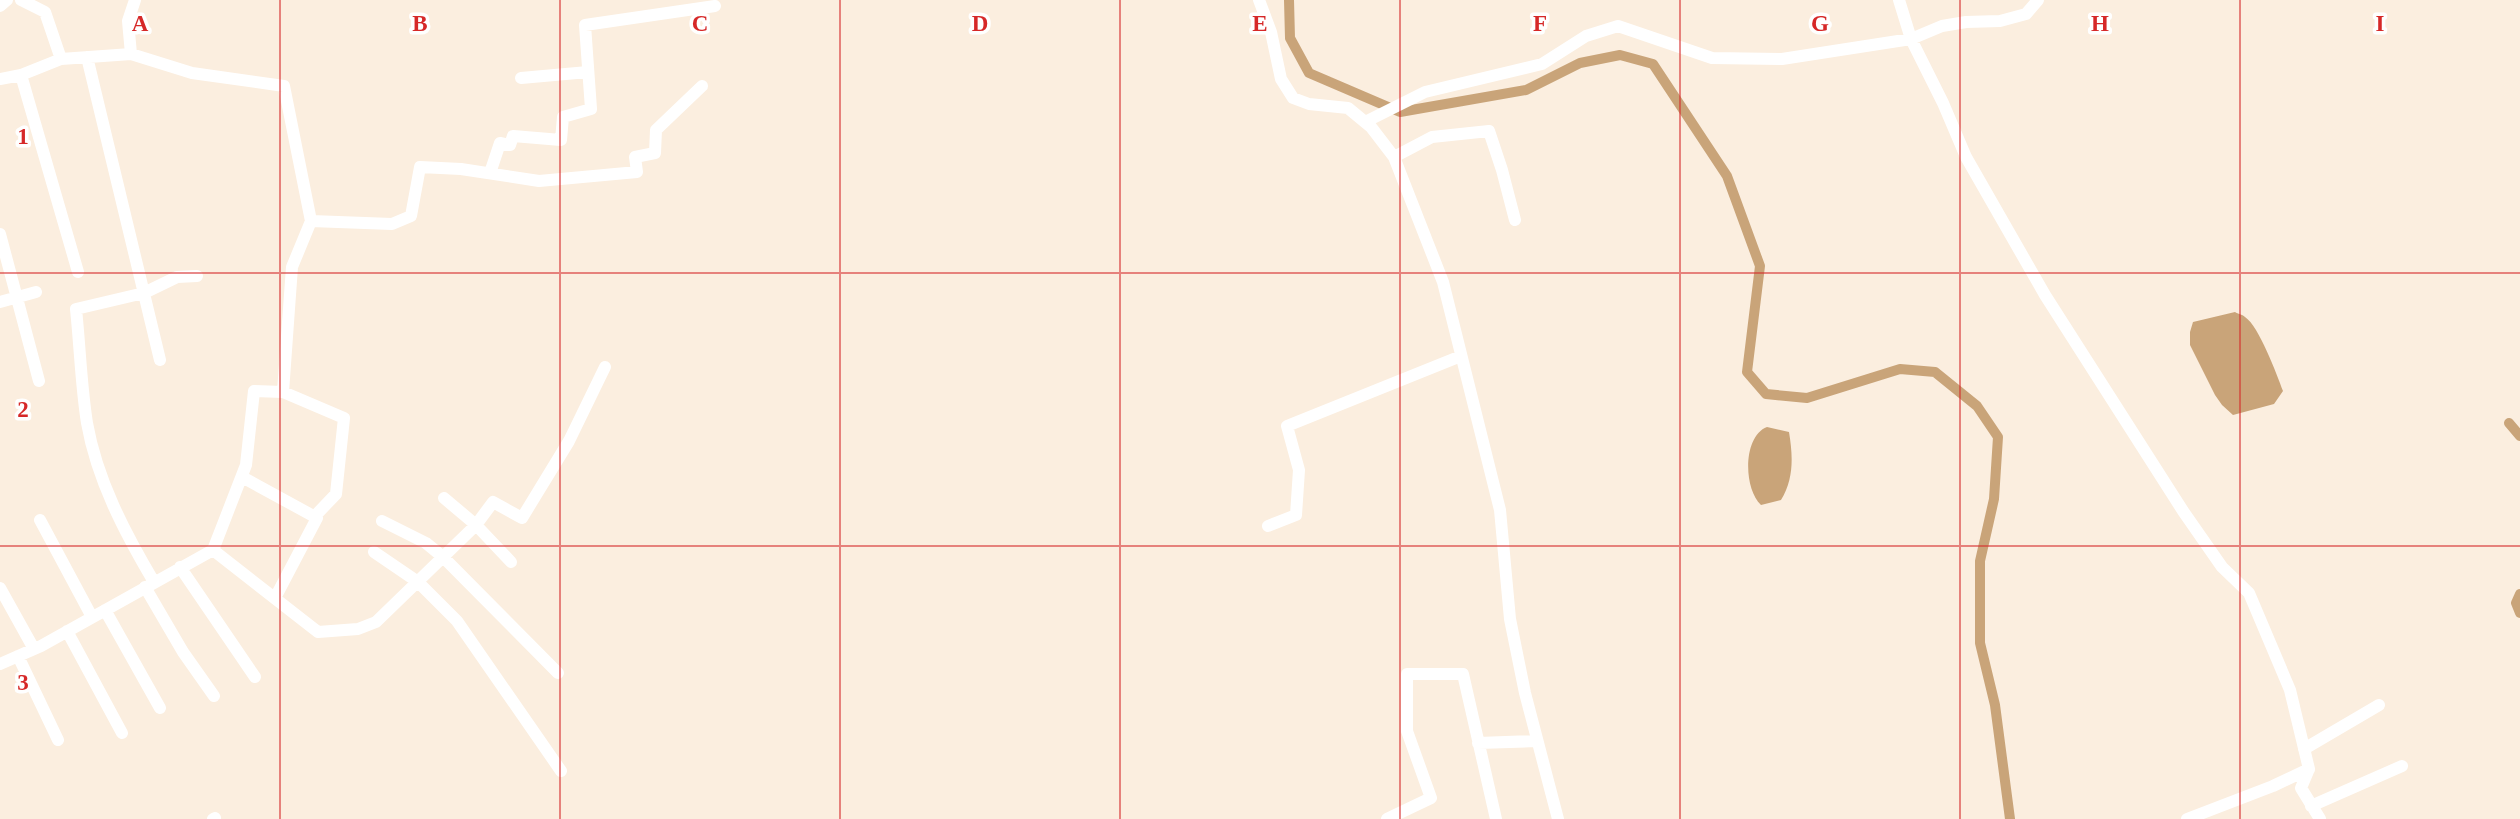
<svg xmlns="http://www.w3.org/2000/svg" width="2520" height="819" font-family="'Times New Roman',serif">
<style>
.water{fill:#c9a479}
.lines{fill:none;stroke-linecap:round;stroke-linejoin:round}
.canal{stroke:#c9a479;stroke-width:10}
.minor{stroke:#fff;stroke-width:12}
.grid{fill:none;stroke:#d62828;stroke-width:2;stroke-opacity:0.55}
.grid-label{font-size:23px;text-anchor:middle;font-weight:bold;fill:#d62828;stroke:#fff;stroke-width:7;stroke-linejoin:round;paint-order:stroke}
</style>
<rect width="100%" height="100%" fill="#fbeedf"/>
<path class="water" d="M2235 312C2238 314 2242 314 2245 317 2259 326 2277 375 2283 391L2274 404 2233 415 2222 405 2215 395 2190 345V332L2193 322Z
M1767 427 1789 432C1793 456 1794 479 1781 500L1761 505C1743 488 1743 436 1767 427Z"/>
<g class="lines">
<path class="canal" d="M1289 0 1290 38 1309 73 1400 112 1526 90 1580 63 1620 55 1653 64 1727 176 1760 266 1747 372 1766 394 1807 398 1900 369 1935 372 1977 406 1998 437 1994 499 1980 561V643L1995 705 2010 819
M2509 423 2520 436
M2520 594 2516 603 2520 613"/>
<path class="minor" d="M21 0 45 12 61 59
M1259 0 1271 32 1281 79 1293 98 1309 104 1348 108 1371 127 1394 157 1443 282 1500 510 1510 619 1525 693 1558 819
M1899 0 1911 39 1943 103 1966 157 2045 295 2183 511 2222 567 2249 593 2290 690 2309 769 2273 786 2187 819
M0 6 7 0
M131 54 128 21 135 0
M87 57 160 360
M21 75 78 272
M521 78 588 72
M0 79 21 75 61 59 131 54 192 73 284 86 311 221 392 224 411 216 420 167 461 169 539 181 637 172 635 157 655 153 656 130 702 86
M1365 122 1425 92 1542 64 1586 36 1618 26 1712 58 1782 59 1911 39 1942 26 1966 22 2000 21 2026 14 2038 0
M1394 157 1432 137 1489 131 1502 170 1515 220
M490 173 500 143 510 145 513 136 561 140 563 117 591 109 585 25 715 6
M0 234 39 381
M0 302 36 292
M283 392 344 418 336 494 314 517
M242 477 317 518 275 598
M444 498 476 525 511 562
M40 520 92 617
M382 521 426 543 443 557 558 673
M1268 526 1296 515 1299 470 1287 426 1461 356
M213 550 246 465 254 391 283 392 292 267 311 221
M374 552 418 582 457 621 561 771
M180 567 255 677
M154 582C125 533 97 480 87 423 81 385 80 347 76 309L144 293 177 277 197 276
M145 587 183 652 214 696
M0 588 34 649
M105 610 160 708
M67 631 122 733
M18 656 58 740
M0 664 41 646 213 550 318 632 358 629 376 622 476 525 493 502 522 518 569 441 605 367
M1478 743 1537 741
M2304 749 2379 705
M2309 769 2301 788 2320 819
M2311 806 2402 766
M213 819 215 818
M1387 819 1431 798 1407 731V674H1463L1496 819"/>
</g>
<path class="grid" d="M280 0V819M560 0V819M840 0V819M1120 0V819M1400 0V819M1680 0V819M1960 0V819M2240 0V819M0 273H2520M0 546H2520"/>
<g class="grid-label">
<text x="140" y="31">A</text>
<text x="420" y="31">B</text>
<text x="700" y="31">C</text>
<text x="980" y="31">D</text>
<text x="1260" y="31">E</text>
<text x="1540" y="31">F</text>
<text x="1820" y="31">G</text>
<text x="2100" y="31">H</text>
<text x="2380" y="31">I</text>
<text x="23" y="144">1</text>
<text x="23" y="417">2</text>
<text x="23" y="690">3</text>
</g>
</svg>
